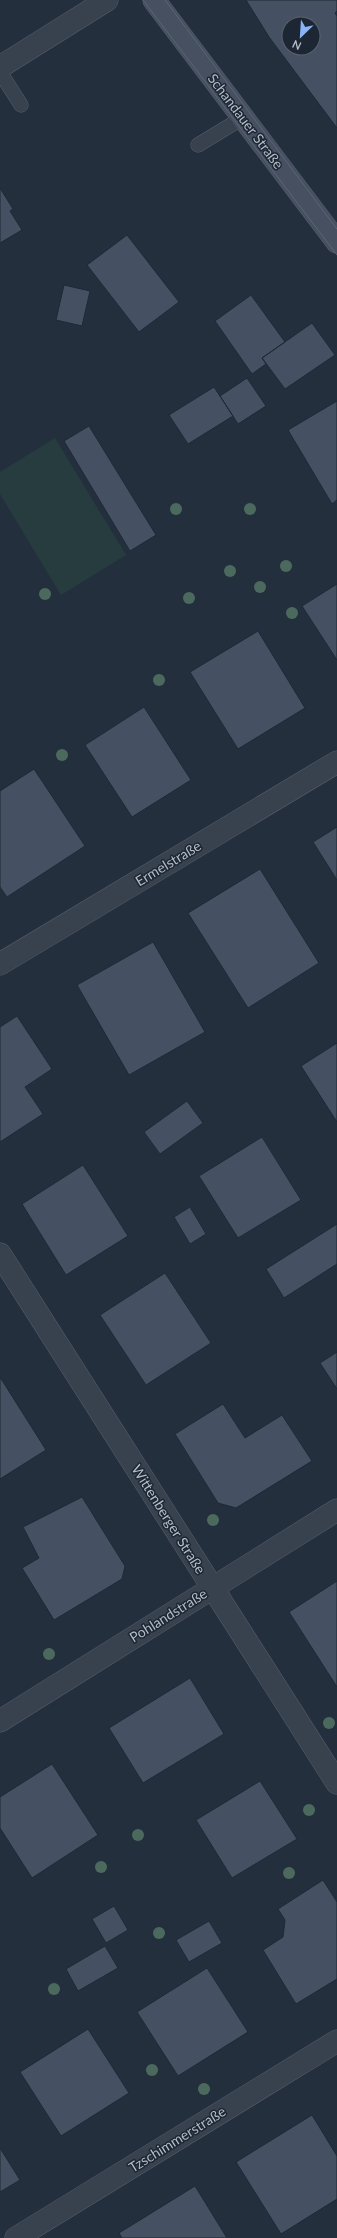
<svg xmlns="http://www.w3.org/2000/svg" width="337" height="2238" font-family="Lato,sans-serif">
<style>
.pitch{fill:#263c3f}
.building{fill:#455162;stroke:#1f2835;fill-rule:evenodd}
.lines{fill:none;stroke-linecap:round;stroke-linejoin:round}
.service-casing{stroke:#565f6c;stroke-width:15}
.minor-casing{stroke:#565f6c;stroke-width:23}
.tertiary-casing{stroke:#565f6c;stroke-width:23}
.secondary-casing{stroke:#565f6c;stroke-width:23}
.service{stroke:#38414e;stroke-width:14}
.minor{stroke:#38414e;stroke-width:22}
.tertiary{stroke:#38414e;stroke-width:22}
.secondary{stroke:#465061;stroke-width:22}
.tram{stroke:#5a6575;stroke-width:1}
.tree{fill:#4b6a5d}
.labels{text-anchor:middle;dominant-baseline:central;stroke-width:3;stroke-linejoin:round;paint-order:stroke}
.street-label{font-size:14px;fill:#b4bcc9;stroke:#1d2633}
</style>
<rect width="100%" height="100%" fill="#242f3e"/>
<path class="pitch" d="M55 438 126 555 61 595 0 494V472Z"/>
<path class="building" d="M246 0H337V11L335 13 337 16V128L269 37ZM289 24H313V48H289Z
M0 188 13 209 10 211 22 230 0 243Z
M127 235 179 302 139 332 87 265Z
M64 285 90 291 82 326 56 320Z
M251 295 285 342 262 358 266 364 252 374 215 321Z
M312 323 335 355 285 389 262 358Z
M247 378 266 406 238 424 220 396Z
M214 387 233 416 188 444 169 415Z
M337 401V500L332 504 288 430Z
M89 426 156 535 130 551 64 441Z
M337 584V660L302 606Z
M258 631 305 708 238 749 190 672Z
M144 707 191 780 132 817 85 745Z
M34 769 85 846 7 897 0 887V791Z
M337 827V880L313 842Z
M260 869 319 963 248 1008 188 913Z
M153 942 205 1032 129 1075 77 985Z
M17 1016 52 1069 25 1087 43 1114 0 1142V1027Z
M337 1043V1122L301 1066Z
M187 1101 203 1123 160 1154 144 1132Z
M262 1137 301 1200 238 1238 199 1176Z
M83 1165 128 1236 66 1275 22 1204Z
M190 1207 206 1234 190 1244 174 1217Z
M337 1224V1264L284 1298 266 1269Z
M165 1273 211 1343 146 1385 100 1315Z
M337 1352V1389L320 1363Z
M0 1377 46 1450 0 1479Z
M223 1404 245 1438 282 1415 312 1461 236 1508 218 1503 175 1434Z
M82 1497 125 1566 122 1579 54 1620 22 1568 39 1558 23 1527Z
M337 1581V1687L289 1612Z
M190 1678 224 1734 143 1783 109 1728Z
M52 1764 98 1835 32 1878 0 1828V1797Z
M260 1781 297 1839 232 1878 196 1820Z
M323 1880 337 1902V1979L296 2004 263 1950 283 1937 285 1920 278 1909Z
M114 1906 128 1930 106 1943 92 1919Z
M209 1921 222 1943 189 1962 176 1940Z
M105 1946 118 1968 78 1991 66 1969Z
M207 1968 248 2032 178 2076 137 2012Z
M88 2029 129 2093 61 2136 20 2072Z
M312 2115 337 2156V2199L281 2234 236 2162Z
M0 2148 20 2180 0 2192Z
M195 2186 227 2238H122L119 2233Z"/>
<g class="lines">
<g class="service-casing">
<path id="service" d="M0 72 21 105
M198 145 244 117"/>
</g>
<g class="minor-casing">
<path id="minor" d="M0 67 107 0
M0 1254 337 1783
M0 1721 337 1510
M16 2238 337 2041"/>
</g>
<g class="tertiary-casing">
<path id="tertiary" d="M0 964 337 762"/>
</g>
<g class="secondary-casing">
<path id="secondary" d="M154 0 337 242"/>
</g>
<use href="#service" class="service"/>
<use href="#minor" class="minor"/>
<use href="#tertiary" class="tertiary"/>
<use href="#secondary" class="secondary"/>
<path class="tram" d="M143 0 337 255
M165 0 337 229"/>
</g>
<g class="tree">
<circle cx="176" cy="509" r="6"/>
<circle cx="250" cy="509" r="6"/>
<circle cx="286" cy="566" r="6"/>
<circle cx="230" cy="571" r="6"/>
<circle cx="260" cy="587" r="6"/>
<circle cx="45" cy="594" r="6"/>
<circle cx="189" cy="598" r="6"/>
<circle cx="292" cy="613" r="6"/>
<circle cx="159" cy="680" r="6"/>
<circle cx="62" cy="755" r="6"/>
<circle cx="213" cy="1520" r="6"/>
<circle cx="49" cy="1654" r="6"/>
<circle cx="329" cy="1723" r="6"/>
<circle cx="309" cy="1810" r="6"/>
<circle cx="138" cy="1835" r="6"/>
<circle cx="101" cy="1867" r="6"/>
<circle cx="289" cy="1873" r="6"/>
<circle cx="159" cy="1933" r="6"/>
<circle cx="54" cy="1989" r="6"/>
<circle cx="152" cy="2070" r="6"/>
<circle cx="204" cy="2089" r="6"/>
</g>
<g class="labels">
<g class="street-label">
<text transform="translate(246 121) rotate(53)">Schandauer Straße</text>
<text transform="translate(168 863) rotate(-31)">Ermelstraße</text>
<text transform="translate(169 1519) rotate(58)">Wittenberger Straße</text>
<text transform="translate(168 1615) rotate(-32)">Pohlandstraße</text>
<text transform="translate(177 2139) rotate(-32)">Tzschimmerstraße</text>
</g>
</g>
<g transform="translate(301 36) rotate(205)"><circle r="19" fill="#1d2633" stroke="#59626f"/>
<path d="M0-3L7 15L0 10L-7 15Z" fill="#8ab4f8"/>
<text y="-6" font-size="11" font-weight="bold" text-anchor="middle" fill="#b4bcc9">N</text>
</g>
</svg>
